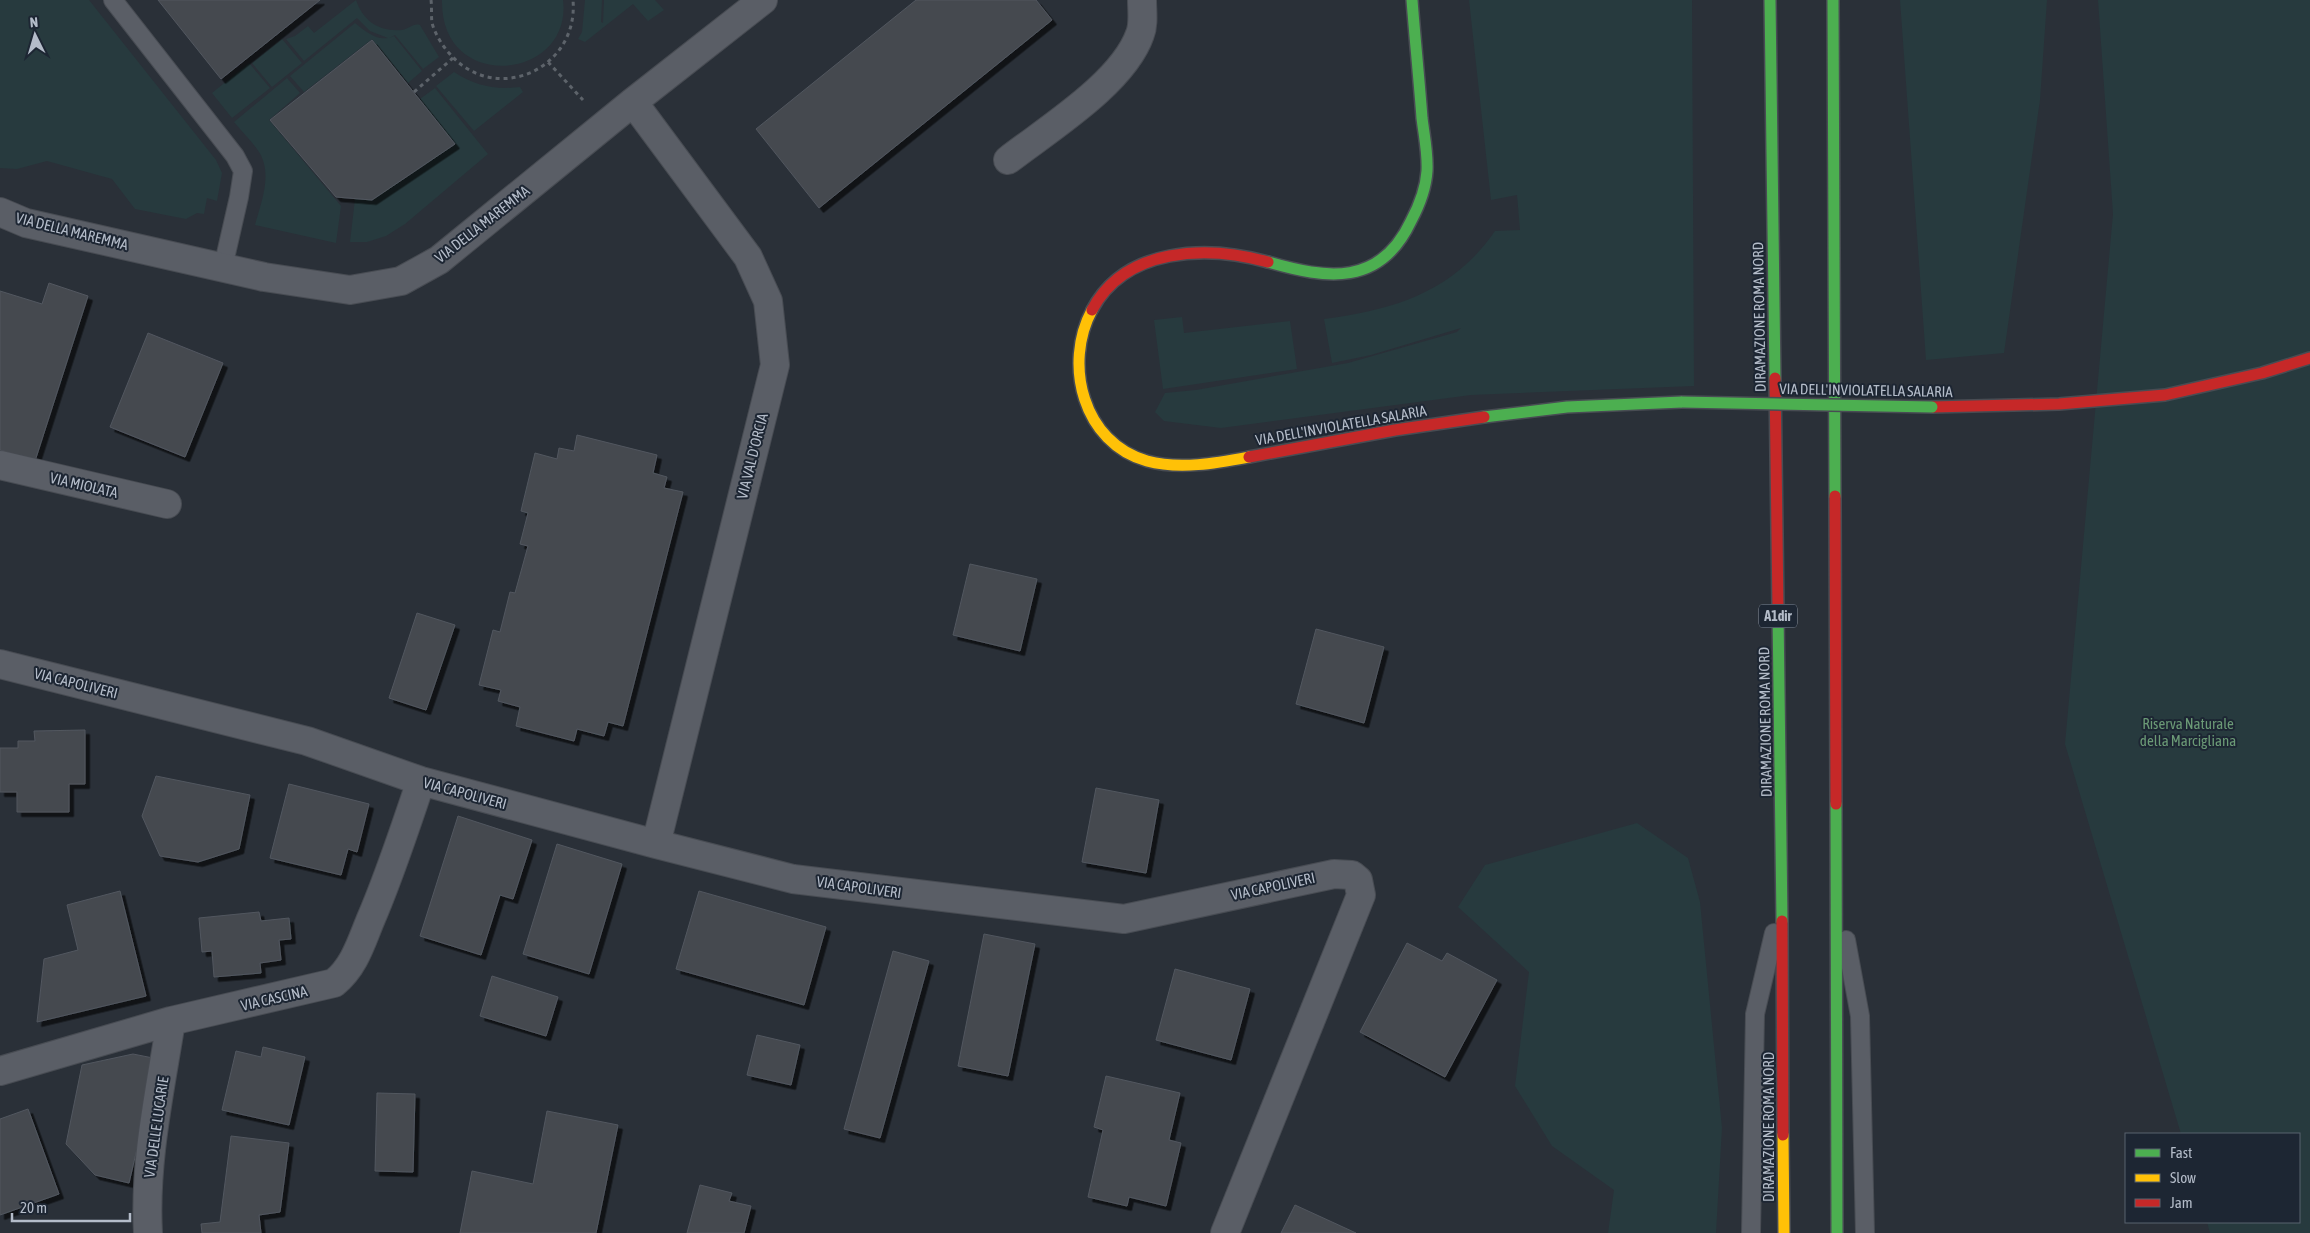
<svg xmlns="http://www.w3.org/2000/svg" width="2310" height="1233" font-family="'Asap Condensed',sans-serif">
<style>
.green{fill:#273a3e}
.building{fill:#444950;stroke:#52575f;filter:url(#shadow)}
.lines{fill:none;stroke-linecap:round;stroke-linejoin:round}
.lane-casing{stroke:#484c53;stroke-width:20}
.street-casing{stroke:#484c53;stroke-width:30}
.fast-casing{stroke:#484c53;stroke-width:14}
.slow-casing{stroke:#484c53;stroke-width:14}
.jam-casing{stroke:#484c53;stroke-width:14}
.path{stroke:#5d636a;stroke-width:3;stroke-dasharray:4 4;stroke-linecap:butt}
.lane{stroke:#5a5e66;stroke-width:18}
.street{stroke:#5a5e66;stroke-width:28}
.fast{stroke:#4caf50;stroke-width:11}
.slow{stroke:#ffc107;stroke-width:11}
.jam{stroke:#c62828;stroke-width:11}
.fast-bridge-casing{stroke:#484c53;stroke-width:14;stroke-linecap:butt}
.fast-bridge{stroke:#4caf50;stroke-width:11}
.labels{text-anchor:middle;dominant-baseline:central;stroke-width:4;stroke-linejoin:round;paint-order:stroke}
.shield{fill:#1d2633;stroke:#878f9c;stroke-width:1}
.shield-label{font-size:14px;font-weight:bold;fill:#b4bcc9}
.street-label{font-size:15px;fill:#b4bcc9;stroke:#1d2633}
.park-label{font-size:15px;fill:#6b9a76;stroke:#1d2633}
</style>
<defs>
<filter id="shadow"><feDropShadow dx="4.5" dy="4.5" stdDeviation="0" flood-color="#0009"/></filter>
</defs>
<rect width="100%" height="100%" fill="#2a3038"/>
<path class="green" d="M0 0H89L216 160 222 173 217 201 207 198 204 214 197 213 186 219 135 209 112 179 47 161 17 169 0 168Z
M356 0C363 21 379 32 402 30 409 29 413 23 420 25L439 57 423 69 395 35 389 38 394 36 422 71 408 83 372 39 304 92 290 76 355 23C365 31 375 40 388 38L370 31 357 18 304 61 286 39 295 36 308 26 314 33Z
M442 0H563C573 80 440 95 442 0Z
M585 0H602L601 22 603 23 604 0H655L664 10 648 21 633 4 585 42 578 39 582 32Z
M1469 0H1692L1694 386 1471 395 1221 428 1164 421 1155 412 1165 393 1196 390 1348 363 1457 332 1461 328 1371 355 1332 363 1324 319C1394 310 1453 292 1495 231L1520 230 1517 195 1491 200Z
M1900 0H2047L2040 100 2004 353 1926 360Z
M2098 0H2310V1233H2210L2207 1222H2299V1134H2181L2065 744 2113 214Z
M282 39 302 63 272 87 252 63Z
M249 63 270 88 232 118 212 93Z
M454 72C476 86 495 90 520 87L523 92 474 131 436 86Z
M287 78 300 93 269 120 341 206 336 243 255 225C261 203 273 174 259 152 252 141 242 132 234 122Z
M435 88 488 154 405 224 386 236 367 242H350L355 199 402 179 455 144 420 99Z
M1182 317 1184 333 1290 321 1297 369 1163 389 1154 320Z
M1637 823 1688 858 1700 902 1722 1128 1716 1233H1608L1614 1190 1552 1146 1515 1086 1529 972 1458 907 1485 865Z"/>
<path class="building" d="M158 0H320L221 79Z
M916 0H1036L1052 20 819 208 756 129Z
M372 40 455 144 372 200 336 197 270 120Z
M49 283 88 296 35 461 0 450V291L42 304Z
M148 333 223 363 185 457 110 427Z
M577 435 657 455 653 473 667 477 664 488 683 492 623 726 608 722 604 736 577 729 574 741 516 726 520 707 498 701 501 690 479 685 493 630 500 632 510 592 515 593 528 546 520 544 528 513 521 511 535 453 557 459 559 448 574 451Z
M970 564 1037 579 1020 651 953 635Z
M417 613 455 625 426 710 389 698Z
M1316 629 1384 647 1364 723 1296 704Z
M85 730V784H69V812H17V792H0V748H18V741H35L34 731Z
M156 776 250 795 239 849 198 862 160 856 142 816Z
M289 784 369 804 357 852 348 849 341 875 270 858Z
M1096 788 1159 800 1146 873 1082 862Z
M458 816 532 840 513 899 500 895 481 955 420 936Z
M557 844 622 864 589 974 523 954Z
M120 891 146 996 37 1022 44 959 78 950 67 905Z
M699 891 826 927 804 1005 676 969Z
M259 912 261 921 289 918 291 939 279 940 281 960 260 963 261 973 214 977 212 951 202 952 199 918Z
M984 934 1035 944 1008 1076 958 1066Z
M1407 943 1442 961 1447 953 1497 980 1445 1077 1360 1032Z
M893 951 929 961 880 1138 844 1129Z
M1175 969 1250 989 1231 1060 1156 1040Z
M492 976 558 997 546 1036 480 1016Z
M757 1035 800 1045 791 1085 747 1075Z
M263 1047 305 1057 289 1125 222 1110 236 1051 261 1057Z
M133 1054 158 1059 129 1183 95 1175 66 1144 82 1065Z
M1106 1076 1180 1093 1169 1140 1181 1143 1166 1206 1129 1197 1127 1206 1088 1197 1103 1130 1094 1127Z
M377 1093 415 1094 413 1172 375 1171Z
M28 1109 59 1194 0 1215V1119Z
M547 1111 618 1125 596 1233H460L472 1171 533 1184Z
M231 1136 289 1143 280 1212 259 1215 261 1233H202L201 1224 220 1222Z
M700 1185 732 1193 729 1201 751 1206 744 1233H687Z
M1295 1205 1356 1233H1281Z"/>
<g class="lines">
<g class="lane-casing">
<path id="lane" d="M113 0 235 156 243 171 239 197 223 267
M1846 940 1860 1016 1865 1233
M1751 1233 1755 1014 1774 933"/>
</g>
<g class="street-casing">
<path id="street" d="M633 102 748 257 768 301 775 365 656 844
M1008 160C1048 129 1123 83 1140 34 1144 24 1142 11 1142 0
M0 212 26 223 264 277 350 290 401 281 439 260 633 102 763 0
M0 465 167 504
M0 664 307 741 421 781 656 844 793 879 1124 919 1334 874 1352 875 1358 880 1361 895 1225 1233
M0 1071 171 1021 334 983C354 967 361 943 370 921 390 875 405 828 421 781
M148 1233C144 1162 160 1091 171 1021"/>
</g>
<g class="fast-casing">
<path id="fast" d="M1770 0 1775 378
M1833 0 1835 496
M1268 262C1327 279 1380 287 1411 221 1419 206 1426 187 1427 171 1428 153 1424 135 1422 118 1419 78 1415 39 1412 0
M1484 417 1567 407 1682 402
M1778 611 1782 921
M1836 804 1837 1233"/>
</g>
<g class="slow-casing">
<path id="slow" d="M1092 310C1063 364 1083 443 1147 461 1180 470 1217 463 1249 457
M1783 1135 1784 1233"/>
</g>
<g class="jam-casing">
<path id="jam" d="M1092 310C1125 247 1207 245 1268 262
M1775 378 1778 611
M1932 407 2059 404 2165 395 2262 373 2310 358
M1249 457 1395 430 1484 417
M1835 496 1836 804
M1782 921 1783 1135"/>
</g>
<path class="path" d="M431 0C432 7 431 16 432 23 435 34 442 45 449 53 495 107 579 69 573 0
M548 62 583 100
M414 92 453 58"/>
<use href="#lane" class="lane"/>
<use href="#street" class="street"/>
<use href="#fast" class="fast"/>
<use href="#slow" class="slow"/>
<use href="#jam" class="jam"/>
<g class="fast-bridge-casing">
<path id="fast-bridge" d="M1682 402 1932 407"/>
</g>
<use href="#fast-bridge" class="fast-bridge"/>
</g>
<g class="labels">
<rect class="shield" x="1759" y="604.5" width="38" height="23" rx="4"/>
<g class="shield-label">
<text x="1778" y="616">A1dir</text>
</g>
<g class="street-label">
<text transform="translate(482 224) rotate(-38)">VIA DELLA MAREMMA</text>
<text transform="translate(72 231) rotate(14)">VIA DELLA MAREMMA</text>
<text transform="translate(1759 317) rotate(-91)">DIRAMAZIONE ROMA NORD</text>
<text transform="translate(1866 390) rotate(1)">VIA DELL'INVIOLATELLA SALARIA</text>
<text transform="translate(1341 425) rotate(-10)">VIA DELL'INVIOLATELLA SALARIA</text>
<text transform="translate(752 456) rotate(-76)">VIA VAL D'ORCIA</text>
<text transform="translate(84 485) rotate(13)">VIA MIOLATA</text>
<text transform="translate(76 683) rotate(14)">VIA CAPOLIVERI</text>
<text transform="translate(1765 722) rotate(-91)">DIRAMAZIONE ROMA NORD</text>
<text transform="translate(465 793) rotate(15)">VIA CAPOLIVERI</text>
<text transform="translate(1273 886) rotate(-12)">VIA CAPOLIVERI</text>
<text transform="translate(859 887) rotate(8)">VIA CAPOLIVERI</text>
<text transform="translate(274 998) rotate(-13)">VIA CASCINA</text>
<text transform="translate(156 1127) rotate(-82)">VIA DELLE LUCARIE</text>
<text transform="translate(1768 1127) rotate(-90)">DIRAMAZIONE ROMA NORD</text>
</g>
<g class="park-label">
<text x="2188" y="723">Riserva Naturale<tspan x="2188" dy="17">della Marcigliana</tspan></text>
</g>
</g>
<rect x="2125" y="1133" width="175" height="90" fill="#1d2633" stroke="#59626f"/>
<rect x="2135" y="1149" width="25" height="8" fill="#4caf50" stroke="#59626f"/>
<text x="2170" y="1158" font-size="15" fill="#b4bcc9">Fast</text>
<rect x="2135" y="1174" width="25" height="8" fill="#ffc107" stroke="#59626f"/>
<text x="2170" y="1183" font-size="15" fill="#b4bcc9">Slow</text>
<rect x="2135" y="1199" width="25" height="8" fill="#c62828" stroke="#59626f"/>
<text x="2170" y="1208" font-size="15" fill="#b4bcc9">Jam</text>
<g transform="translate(35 35) rotate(355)" stroke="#1d2633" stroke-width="4" paint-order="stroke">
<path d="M0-4L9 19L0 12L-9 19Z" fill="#b4bcc9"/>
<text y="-8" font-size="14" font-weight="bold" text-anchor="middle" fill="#b4bcc9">N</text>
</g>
<path d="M12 1213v8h118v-8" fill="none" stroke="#b4bcc9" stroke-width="2.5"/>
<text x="20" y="1213" font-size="15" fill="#b4bcc9" stroke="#1d2633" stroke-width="4" paint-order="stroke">20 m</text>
</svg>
